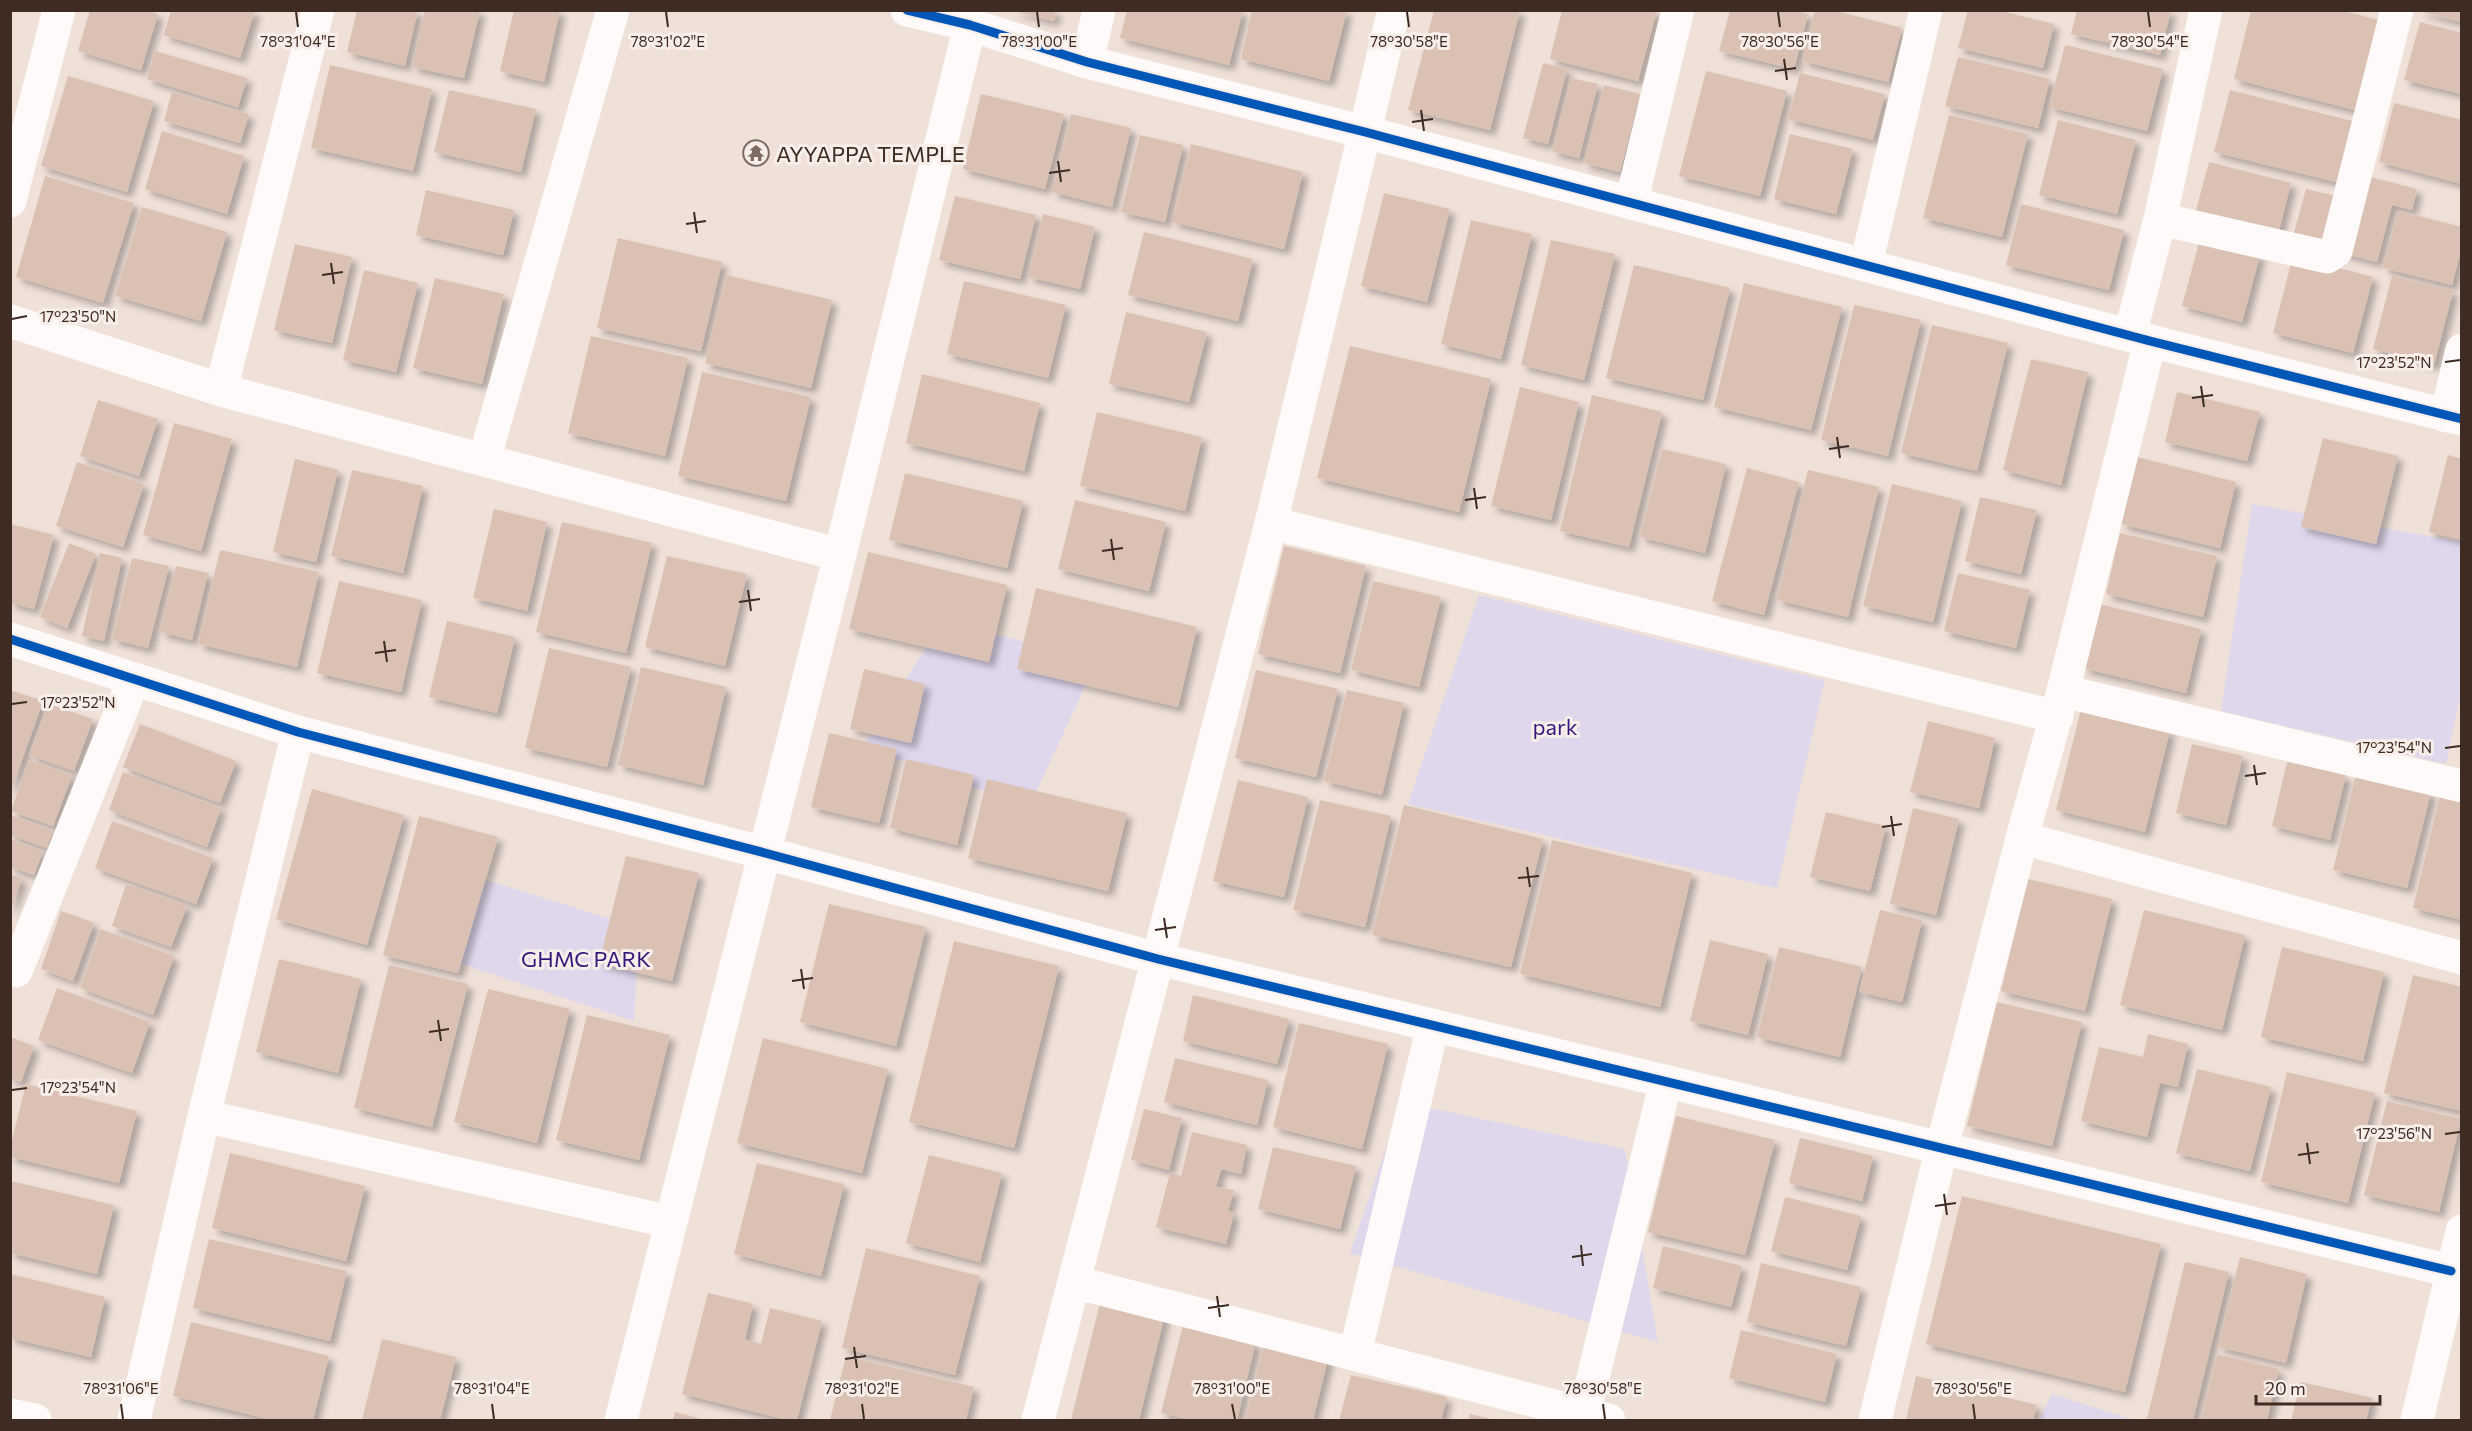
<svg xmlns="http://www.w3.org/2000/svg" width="2472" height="1431" font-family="Commissioner,sans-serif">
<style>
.green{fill:#dfd7ec}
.building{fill:#dac1b4;filter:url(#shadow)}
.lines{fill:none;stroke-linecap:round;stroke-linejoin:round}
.street{stroke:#fdfaf9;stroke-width:33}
.secondary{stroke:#fdfaf9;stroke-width:33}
.cycleway-casing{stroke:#f8eee9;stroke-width:13}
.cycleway{stroke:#0057b8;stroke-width:9}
.ticks{fill:none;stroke:#3e2c23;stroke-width:2}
.labels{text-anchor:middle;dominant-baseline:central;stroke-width:6;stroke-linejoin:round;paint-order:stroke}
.poi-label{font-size:22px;fill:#3e2c23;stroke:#f8eee9;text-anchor:start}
.park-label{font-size:22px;fill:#36187c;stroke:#f8eee9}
.ticks-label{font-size:15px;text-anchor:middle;fill:#3e2c23;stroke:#f8eee9;stroke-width:6;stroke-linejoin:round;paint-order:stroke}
</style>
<defs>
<filter id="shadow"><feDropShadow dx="5.5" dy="5.5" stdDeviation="3" flood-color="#0004"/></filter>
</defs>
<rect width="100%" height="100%" fill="#efe0d8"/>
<path class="green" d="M2252 504 2461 542V693L2446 764 2221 711Z
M1479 595 1825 680 1777 888 1408 804Z
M942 622 1098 659 1029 807 863 747Z
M487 880 639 928 634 1021 425 952Z
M1402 1102 1625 1149 1658 1342 1350 1253Z
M2052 1394 2134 1420H2039Z"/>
<path class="building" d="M90 10H145L158 14 141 70 78 51Z
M171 10H255L240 58 164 35Z
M357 10H418L405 66 347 52Z
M425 10H480L464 78 412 67Z
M514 10H560L544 82 500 71Z
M1010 10H1056L1054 21Z
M1127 10H1243L1229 65 1120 38Z
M1252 10H1347L1329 81 1241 59Z
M1434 10H1520L1490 130 1408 110Z
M1562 10H1657L1638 81 1550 59Z
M1730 10H1794L1808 14 1794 69 1719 51Z
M1815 10H1832L1902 28 1888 82 1802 61Z
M1968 10H1997L2054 24 2043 68 1958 48Z
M2077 10H2171L2160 55 2071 34Z
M2251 10H2340L2382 21 2359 111 2234 79Z
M2462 10V22L2419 11V10Z
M2420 22 2462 33V94L2404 80Z
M2065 45 2163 69 2147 131 2049 107Z
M155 51 247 78 238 107 147 79Z
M1958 57 2050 79 2038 128 1945 106Z
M1543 63 1567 69 1548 144 1523 138Z
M330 65 432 89 413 171 311 148Z
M1706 71 1787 91 1760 196 1679 176Z
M1800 73 1885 94 1873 140 1788 119Z
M68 76 154 101 127 192 41 166Z
M1571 78 1598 84 1579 158 1552 151Z
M1604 85 1640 94 1620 172 1584 163Z
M449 90 536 109 521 172 434 152Z
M2230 90 2360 123 2344 184 2214 152Z
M172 92 249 114 240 143 164 121Z
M981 94 1064 114 1045 189 963 169Z
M2394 103 2462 120V184L2379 162Z
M1071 114 1131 128 1112 207 1052 192Z
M1949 115 2028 134 2002 237 1923 218Z
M2058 120 2136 140 2117 214 2039 195Z
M162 131 244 156 227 214 145 189Z
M1790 134 1853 149 1836 214 1774 199Z
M1140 135 1183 145 1165 222 1121 212Z
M1191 144 1303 172 1284 249 1172 222Z
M2209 162 2291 183 2278 235 2195 214Z
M2362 175 2417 189 2412 210 2392 205 2377 262 2342 253Z
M45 176 134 203 103 303 16 277Z
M2306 189 2344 198 2331 246 2293 236Z
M426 190 514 210 503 255 416 235Z
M1384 193 1450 209 1427 302 1361 286Z
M955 196 1036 215 1020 279 939 260Z
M2021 204 2124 230 2109 290 2006 265Z
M142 207 227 232 201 321 115 296Z
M2398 211 2462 227V246L2452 285 2383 268Z
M1043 214 1095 227 1080 289 1028 277Z
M1471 220 1532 234 1501 359 1441 344Z
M1144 232 1253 259 1238 321 1128 295Z
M618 238 722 262 701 351 597 328Z
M2200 239 2260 255 2242 322 2182 306Z
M1551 240 1615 254 1584 380 1521 365Z
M295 244 352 257 332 343 274 330Z
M2293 256 2373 277 2353 353 2273 333Z
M1634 265 1730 288 1703 400 1606 378Z
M364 270 418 283 396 372 343 360Z
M726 275 832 300 811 388 705 363Z
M2392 276 2453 291 2434 365 2373 349Z
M435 278 504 294 482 384 413 368Z
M964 281 1066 305 1048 378 947 354Z
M1744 283 1842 307 1811 430 1714 407Z
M1854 305 1921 320 1888 456 1821 440Z
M1126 312 1207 332 1189 402 1109 384Z
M1932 325 2008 343 1977 471 1901 453Z
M591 336 688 358 665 456 568 433Z
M1350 346 1491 379 1459 512 1317 478Z
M2031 359 2088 372 2061 485 2003 470Z
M702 372 811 397 786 501 678 476Z
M922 374 1040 403 1024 471 906 443Z
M1520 387 1579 402 1551 520 1491 506Z
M2177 392 2260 412 2247 461 2165 442Z
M1592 395 1662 412 1629 547 1560 531Z
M98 400 158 419 139 476 80 456Z
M1097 412 1202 437 1185 511 1080 486Z
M174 423 232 439 201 551 143 535Z
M2323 438 2398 456 2376 544 2301 527Z
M1662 449 1726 464 1705 553 1640 537Z
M2448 455 2462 459V540L2429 532Z
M2137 457 2236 482 2220 548 2121 524Z
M295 459 338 470 316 562 273 552Z
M77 462 144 484 123 547 56 526Z
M1747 468 1799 482 1764 615 1712 601Z
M352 470 423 486 403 573 331 556Z
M1808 470 1879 487 1848 617 1777 600Z
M905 473 1023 501 1007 568 889 540Z
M1892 484 1962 501 1933 622 1863 606Z
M1980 497 2037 510 2021 574 1965 561Z
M1075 500 1166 522 1149 591 1058 569Z
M494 509 547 522 527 611 473 598Z
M562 522 652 543 626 653 536 632Z
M10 524 54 535 34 609 10 603Z
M2120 533 2217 556 2203 617 2106 594Z
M69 543 96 554 67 628 40 617Z
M1284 546 1366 566 1340 673 1258 654Z
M220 550 319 572 297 667 198 644Z
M868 552 1007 585 989 662 849 629Z
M100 553 122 558 104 641 82 636Z
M667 556 747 574 725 666 645 647Z
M132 558 169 566 148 648 112 639Z
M176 566 208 573 192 640 160 632Z
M1958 573 2030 590 2016 648 1944 631Z
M339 581 422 600 401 692 317 673Z
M1373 581 1441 597 1419 687 1351 670Z
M1036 588 1197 627 1178 707 1017 669Z
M2099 604 2201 629 2186 693 2083 668Z
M447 621 515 637 497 713 429 697Z
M549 648 631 667 607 767 525 748Z
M641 667 726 687 703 785 618 765Z
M864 669 925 684 911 743 850 729Z
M1256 670 1338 689 1316 777 1235 758Z
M10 690 43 701 11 791H10Z
M1347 690 1404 703 1382 795 1324 781Z
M48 704 93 719 74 771 29 755Z
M2081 709 2170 730 2145 832 2056 810Z
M1928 721 1995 738 1979 808 1910 792Z
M140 724 236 761 220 803 123 767Z
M829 733 897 749 879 823 811 807Z
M2192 744 2243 756 2226 825 2176 813Z
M906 759 974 775 957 845 890 828Z
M29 760 72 775 53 826 11 811Z
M2287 762 2346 775 2330 840 2272 826Z
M123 772 221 808 207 847 109 810Z
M2356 774 2431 792 2407 888 2333 870Z
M987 779 1127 813 1108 891 968 858Z
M1238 780 1308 797 1284 897 1213 881Z
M312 789 404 815 367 945 276 919Z
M2440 795 2462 800V920L2413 908Z
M1320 800 1391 816 1365 927 1293 910Z
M1404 805 1543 839 1511 967 1372 935Z
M1913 808 1959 819 1936 915 1890 904Z
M1826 812 1886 826 1870 891 1810 877Z
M10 815 53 830 47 848 10 835Z
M419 816 498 837 458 973 383 955Z
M112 821 213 858 196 904 95 868Z
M10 839 43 851 34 875 10 867Z
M1552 840 1692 873 1660 1007 1520 974Z
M626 856 699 873 672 981 599 963Z
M10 874 22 878 11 909H10Z
M2028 879 2112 899 2085 1011 2001 991Z
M126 884 187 906 171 947 112 926Z
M829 904 926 927 896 1046 800 1022Z
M1880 910 1922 920 1902 1002 1859 992Z
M2144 910 2245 935 2222 1030 2120 1005Z
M61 911 94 923 73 981 41 969Z
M101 929 174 956 153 1015 80 988Z
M1710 940 1768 954 1748 1035 1690 1021Z
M954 941 1059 966 1014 1148 909 1122Z
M1779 947 1862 967 1840 1057 1757 1037Z
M2282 947 2384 972 2363 1061 2261 1037Z
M279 959 361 979 338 1073 256 1052Z
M389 965 468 984 432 1127 354 1108Z
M2413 975 2462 987V1111L2384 1093Z
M57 988 150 1022 132 1073 38 1040Z
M488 989 570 1009 537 1143 454 1122Z
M1193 995 1289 1019 1277 1064 1183 1041Z
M1997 1002 2082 1022 2052 1146 1967 1126Z
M587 1015 670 1035 639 1160 556 1140Z
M1299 1023 1388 1044 1362 1149 1273 1127Z
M2148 1034 2188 1044 2178 1087 2160 1083 2147 1137 2081 1121 2099 1047 2143 1057Z
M10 1037 34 1046 21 1082 10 1078Z
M763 1038 888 1069 862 1173 737 1143Z
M1175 1058 1268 1080 1257 1125 1164 1102Z
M2197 1069 2271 1087 2250 1171 2176 1153Z
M2287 1072 2375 1093 2348 1203 2261 1182Z
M26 1084 137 1111 119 1183 10 1157V1148Z
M2387 1101 2461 1119 2439 1212 2364 1195Z
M1144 1109 1182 1118 1169 1170 1131 1160Z
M1676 1116 1775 1140 1745 1255 1648 1232Z
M1192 1132 1247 1145 1241 1174 1221 1169 1216 1187 1234 1190 1228 1211 1234 1213 1226 1244 1156 1227 1170 1173 1181 1176Z
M1800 1138 1873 1156 1862 1201 1789 1183Z
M1273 1147 1356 1166 1340 1229 1258 1209Z
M230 1153 365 1186 346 1261 212 1228Z
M929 1155 1002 1173 980 1262 906 1243Z
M757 1163 844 1184 821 1276 734 1254Z
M10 1181 114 1205 97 1274 10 1253Z
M1962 1196 2161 1244 2125 1392 1926 1344Z
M1785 1197 1861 1216 1847 1270 1771 1251Z
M209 1239 347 1271 330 1341 193 1308Z
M1663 1246 1742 1266 1731 1307 1653 1288Z
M866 1248 980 1276 955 1375 842 1348Z
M2240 1257 2307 1274 2286 1363 2218 1347Z
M2185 1262 2229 1272 2193 1420H2152L2147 1419Z
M1761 1263 1861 1287 1846 1346 1747 1322Z
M10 1274 105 1297 91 1357 10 1338Z
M708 1293 753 1304 745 1340 761 1344 770 1308 822 1321 797 1420H788L682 1394Z
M1102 1295 1166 1310 1139 1420H1071Z
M191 1322 329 1356 313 1420H272L173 1396Z
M1183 1325 1256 1342 1237 1420H1192L1161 1413Z
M1741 1330 1837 1354 1825 1402 1729 1378Z
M382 1339 456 1357 440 1420H362Z
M1265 1340 1329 1355 1313 1420H1245Z
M2217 1354 2279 1369 2267 1420H2201Z
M846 1356 974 1387 966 1420H830Z
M1351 1375 1447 1397 1441 1420H1339Z
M1916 1376 2037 1405 2033 1420H1906Z
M2301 1382 2372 1398 2366 1420H2291Z
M675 1412 705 1420H673Z
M1470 1414 1495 1420H1468Z"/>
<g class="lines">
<path class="street" d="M1087 62 1099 10
M10 201 59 10
M1631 203 1678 10
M2160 219 2327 257 2336 251 2397 10
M1866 265 1926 10
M10 321 221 390 840 555
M2130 335 2160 219 2206 10
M221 390 318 10
M2446 416 2462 350
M484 460 613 10
M1271 523 2057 717
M10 639 298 732 765 853 1158 959 2451 1271
M2063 691 2462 786
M2022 838 2462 958
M16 971 134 679
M204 1116 671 1222
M1074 1282 1609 1420
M1355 1354 1433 1025
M1584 1414 1666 1081
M10 1415 35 1420
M134 1420 204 1116 298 732
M621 1420 840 555 970 25
M1038 1420 1271 523 1394 10
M1875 1420 1942 1147 2022 838 2063 691 2150 341
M2417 1420 2462 1231"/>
<path class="secondary" d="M907 10 970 25 1087 62 1365 132 2150 341 2462 419"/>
<g class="cycleway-casing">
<path id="cycleway" d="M907 10 970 25 1087 62 1365 132 2150 341 2462 419
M10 639 298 732 765 853 1158 959 2451 1271"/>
</g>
<use href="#cycleway" class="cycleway"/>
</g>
<path class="ticks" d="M296 12 298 27M666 12 668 27M1037 12 1039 27M1407 12 1409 27M1778 12 1780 27M2148 12 2150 27M1784 59 1787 80M1775 71 1796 68M1421 110 1424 131M1412 122 1433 119M1058 161 1061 182M1049 173 1070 170M694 212 697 233M686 224 706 221M331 263 334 284M322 275 343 272M12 319 27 316M2445 362 2460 360M2201 386 2204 407M2192 398 2213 395M1837 437 1840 458M1829 449 1849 446M1474 488 1477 509M1465 500 1486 497M1111 539 1114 560M1102 551 1123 548M748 590 751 611M739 602 760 599M384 641 387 662M375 653 396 650M12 704 27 702M2445 748 2460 746M2254 765 2257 785M2245 776 2266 773M1891 816 1894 836M1882 827 1902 824M1527 867 1530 887M1518 878 1539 876M1164 918 1167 938M1155 930 1176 927M801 969 804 989M792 981 813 978M438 1020 441 1041M429 1032 449 1029M12 1090 27 1088M2445 1134 2460 1132M2307 1143 2310 1164M2298 1155 2319 1152M1944 1194 1947 1215M1935 1206 1956 1203M1581 1245 1583 1266M1572 1257 1592 1254M1217 1296 1220 1317M1208 1308 1229 1305M854 1347 857 1368M845 1359 866 1356M121 1404 123 1419M492 1404 494 1419M862 1404 864 1419M1232 1404 1235 1419M1603 1404 1605 1419M1973 1404 1975 1419"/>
<defs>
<g id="temple-ring" transform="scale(1.35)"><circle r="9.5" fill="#f8eee9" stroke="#7c6b62" stroke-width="1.5"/><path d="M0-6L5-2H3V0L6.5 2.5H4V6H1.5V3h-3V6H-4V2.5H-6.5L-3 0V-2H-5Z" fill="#7c6b62"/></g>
</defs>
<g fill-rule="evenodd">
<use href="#temple-ring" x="756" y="153"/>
</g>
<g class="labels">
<g class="poi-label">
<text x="776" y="153">AYYAPPA TEMPLE</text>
</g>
<g class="park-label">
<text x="1555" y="726">park</text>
<text x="586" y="958">GHMC PARK</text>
</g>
</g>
<g class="ticks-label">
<text x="298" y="47">78°31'04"E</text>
<text x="668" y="47">78°31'02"E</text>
<text x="1039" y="47">78°31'00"E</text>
<text x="1409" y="47">78°30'58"E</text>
<text x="1780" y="47">78°30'56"E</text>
<text x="2150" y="47">78°30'54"E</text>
<text x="78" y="322">17°23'50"N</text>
<text x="2394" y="368">17°23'52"N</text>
<text x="78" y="708">17°23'52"N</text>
<text x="2394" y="753">17°23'54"N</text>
<text x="78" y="1093">17°23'54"N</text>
<text x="2394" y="1139">17°23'56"N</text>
<text x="121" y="1394">78°31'06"E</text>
<text x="492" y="1394">78°31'04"E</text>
<text x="862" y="1394">78°31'02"E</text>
<text x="1232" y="1394">78°31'00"E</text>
<text x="1603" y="1394">78°30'58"E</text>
<text x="1973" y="1394">78°30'56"E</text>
</g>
<rect width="2472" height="1431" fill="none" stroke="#3e2c23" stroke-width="24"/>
<path d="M2256 1395v9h124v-9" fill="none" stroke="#3e2c23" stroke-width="3"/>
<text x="2265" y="1395" font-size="18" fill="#3e2c23" stroke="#f8eee9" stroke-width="4.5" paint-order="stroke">20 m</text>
</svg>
